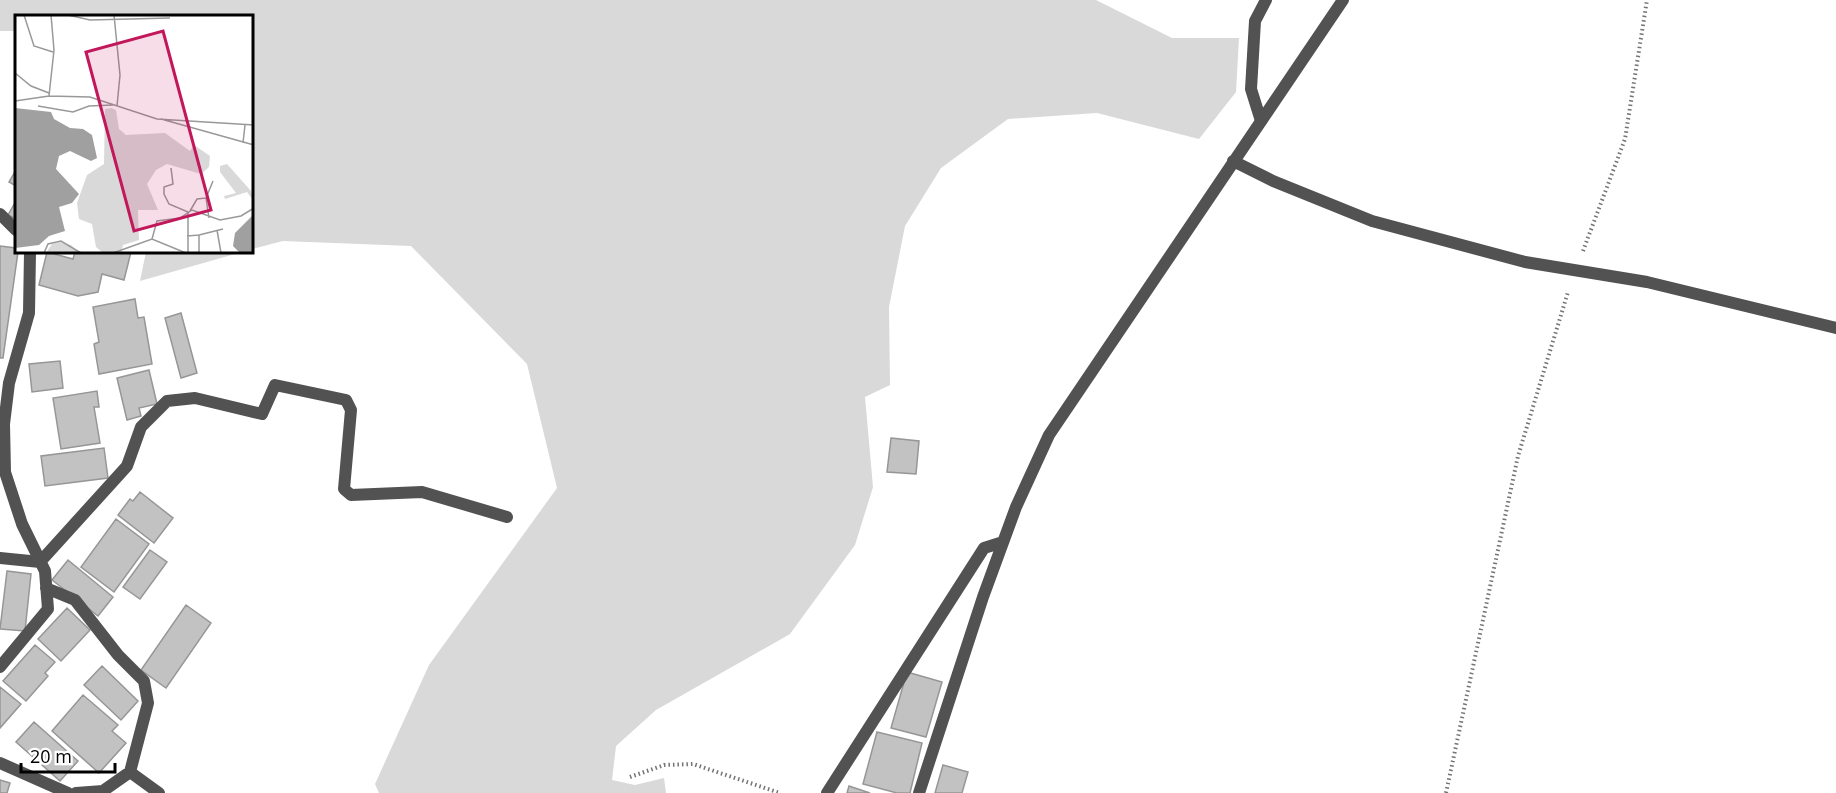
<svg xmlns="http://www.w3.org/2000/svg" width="1836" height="793" font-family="'Open Sans',sans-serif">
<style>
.green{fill:#d9d9d9}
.building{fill:#c2c2c2;stroke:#969696;stroke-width:1.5}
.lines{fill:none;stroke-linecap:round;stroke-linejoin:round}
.path{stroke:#747474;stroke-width:4;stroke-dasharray:1.5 3;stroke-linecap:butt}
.service{stroke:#525252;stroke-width:12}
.minor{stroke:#525252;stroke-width:12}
.inset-road{fill:none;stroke:#999;stroke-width:1.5}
.view{fill:#c2185b;fill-opacity:0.15;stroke:#c2185b;stroke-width:3}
.inset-edge{fill:none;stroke:#000;stroke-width:3}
</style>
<rect width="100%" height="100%" fill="#fff"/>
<path class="green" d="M0 0H1096L1172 38H1239L1236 92 1199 139 1097 113 1008 119 941 168 905 226 889 307 890 385 865 397 873 487 855 545 790 634 656 710 616 746 612 780 635 785 664 778 666 793H379L375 784 429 665 557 488 527 364 411 246 283 241 252 249V16H16V31H0Z
M146 252H242L140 281Z"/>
<path class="building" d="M16 170V186L9 182Z
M16 201V219L8 215Z
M0 246 16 248 18 252 3 358H0Z
M47 252 73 259 75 252H131L124 280 102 274 98 292 78 296 39 285Z
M135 299 138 318 144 317 152 364 99 374 94 344 99 342 93 307Z
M181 313 197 373 181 378 165 318Z
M60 361 63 388 32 392 29 364Z
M149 370 157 404 139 408 141 416 127 420 117 378Z
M97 391 99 407H94L100 443 61 449 53 398Z
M891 438 919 441 916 474 887 472Z
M104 448 108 478 45 486 41 456Z
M140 492 173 518 154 543 118 515 130 499 133 501Z
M116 519 149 544 114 592 81 567Z
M150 550 167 562 140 599 123 587Z
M68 560 113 597 98 616 52 580Z
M7 571 31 574 25 631 0 629Z
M186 605 211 623 166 688 141 670Z
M67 608 90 630 61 661 38 639Z
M35 645 55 662 45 673 48 676 26 701 3 681Z
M102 666 138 701 121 720 84 685Z
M907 672 942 682 926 737 891 728Z
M0 687 21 704 0 728Z
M83 695 118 725 112 731 126 743 99 773 52 731Z
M34 722 78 761 60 781 16 742Z
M877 732 922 743 910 793H897L863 784Z
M943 765 968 772 962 793H935Z
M0 780 10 783 7 793H0Z
M849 786 870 793H847Z"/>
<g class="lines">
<path class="path" d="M1583 251 1625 139 1647 0
M630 777 664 765 693 764 780 793
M1446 793 1518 456 1568 292"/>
<path class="service" d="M1261 121 1251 89 1255 21 1266 0
M130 772 159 793"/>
<path class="minor" d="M1233 161 1273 181 1372 221 1525 262 1647 282 1836 328
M0 214 16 230
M0 558 40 562 127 466 141 427 167 401 195 398 262 414 275 385 346 400 351 410 344 489 351 495 422 492 507 517
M46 588 75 600 118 655 144 681 148 703 130 772 103 791 76 793
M0 667 48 609 45 571 22 524 5 472 4 424 9 383 29 313 30 252
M0 763 68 793
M827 793 984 548 1003 542
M919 793 983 597 1016 507 1049 435 1343 0"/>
</g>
<g transform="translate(15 15)">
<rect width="238" height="238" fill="#fff"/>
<path d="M96 93 101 95 104 114 111 120 150 118 175 136 179 130 195 141 194 152 186 159 152 149 141 155 132 169 143 195H123L124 225 108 230 106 238H88L81 232 77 209 64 204 62 188 72 160 89 149 90 94ZM212 149 236 176 238 185 232 177 210 184 209 181 221 178 205 157V151ZM45 227 56 230 64 238H31L37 229Z" fill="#d9d9d9"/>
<path d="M0 93 36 97 39 104 55 113 68 114 77 120 82 143 76 146 55 136 44 141 41 154 64 179 57 188 44 192 50 216 34 221 24 230 0 233ZM238 200V238H225L218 231 220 218Z" fill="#a0a0a0"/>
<path class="inset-road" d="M9 0 19 31 38 37M53 0 75 5 155 3M99 0 105 60 102 91M0 58 16 71 34 78M34 81 39 35 36 0M0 86 34 81 75 82 142 104 239 110M23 91 58 97 74 91 98 90M146 104 239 130M228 128 230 110M156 153 158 169 149 172V179L154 189 173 197V238M191 183 198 166M175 196 182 184 191 183 194 203M202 215 206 238M184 220 208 214M172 221 184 220V238M137 224 142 206 165 203 177 195 205 205 226 201 239 193M29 238 33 229 46 226 66 238M98 238 137 224 171 238"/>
<path class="view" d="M148 16 196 195 119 216 71 37Z"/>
<rect width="238" height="238" class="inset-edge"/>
</g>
<path d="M21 763v9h94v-9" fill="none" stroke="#000000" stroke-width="3"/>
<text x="30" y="763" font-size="18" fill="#000000" stroke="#ffffff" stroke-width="4.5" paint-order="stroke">20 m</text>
</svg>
